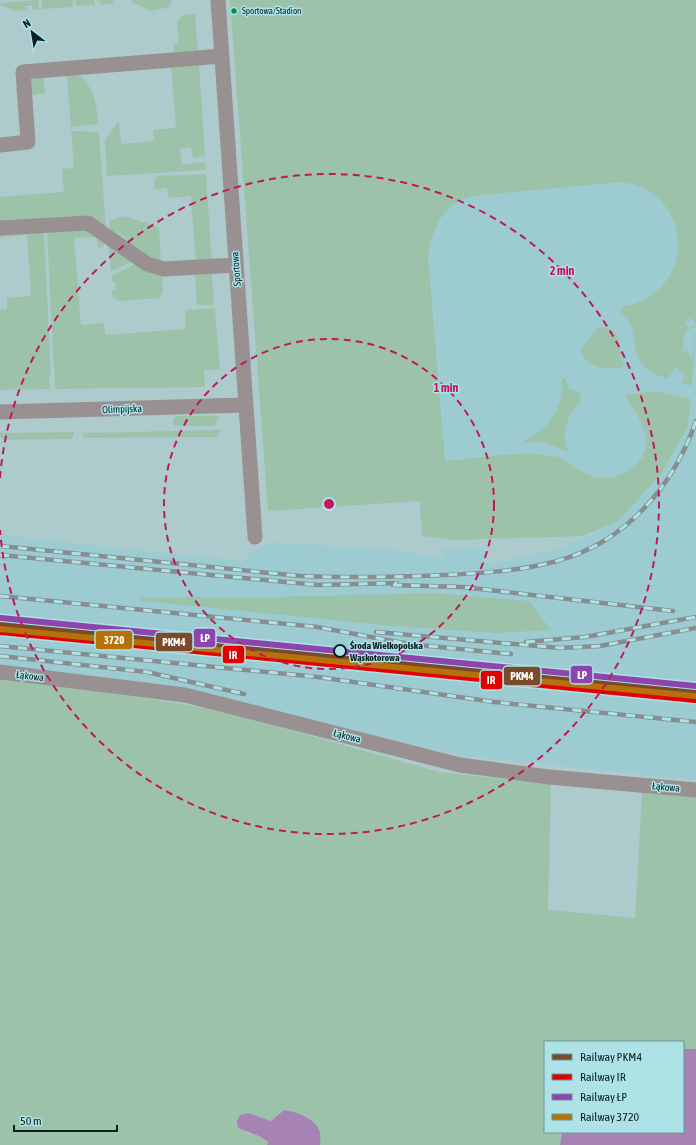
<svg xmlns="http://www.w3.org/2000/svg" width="696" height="1145" font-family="'Asap Condensed',sans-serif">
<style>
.built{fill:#9cccd1}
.green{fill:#9cc3aa;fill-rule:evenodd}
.water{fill:#a783b4}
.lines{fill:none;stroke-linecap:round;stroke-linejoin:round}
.minor{stroke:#999191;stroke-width:15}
.rail-casing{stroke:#878e90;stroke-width:4.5}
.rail{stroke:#ade2e7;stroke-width:3;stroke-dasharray:9;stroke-linecap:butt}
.rail-1-casing{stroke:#ade2e7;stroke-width:9}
.rail-2-casing{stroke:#ade2e7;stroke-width:9}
.rail-3-casing{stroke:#ade2e7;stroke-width:9}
.rail-4-casing{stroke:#ade2e7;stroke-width:9}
.rail-1{stroke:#7a4b2a;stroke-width:6}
.rail-2{stroke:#e50000;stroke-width:6}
.rail-3{stroke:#8e44ad;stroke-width:6}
.rail-4{stroke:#b5720a;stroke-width:6}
.ring{fill:none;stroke:#c2185b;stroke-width:2;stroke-dasharray:7 5}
.bus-dot{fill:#01924a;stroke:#ade2e7;stroke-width:1.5}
.stop-dot{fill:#ade2e7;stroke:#091f21;stroke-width:2}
.labels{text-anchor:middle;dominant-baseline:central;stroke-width:3;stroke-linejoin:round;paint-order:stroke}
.bus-label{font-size:9px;fill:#091f21;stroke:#ade2e7;text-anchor:start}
.street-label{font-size:10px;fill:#091f21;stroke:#ade2e7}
.stop-label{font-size:10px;font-weight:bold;fill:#091f21;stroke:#ade2e7;text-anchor:start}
.centre{fill:#c2185b;stroke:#ade2e7;stroke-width:2}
.ring-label{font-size:12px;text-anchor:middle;font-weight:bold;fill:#c2185b;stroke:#ade2e7;stroke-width:3;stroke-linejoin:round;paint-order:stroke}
.line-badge{stroke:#ade2e7;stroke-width:1.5}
.badge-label{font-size:11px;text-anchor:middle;font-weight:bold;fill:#fff}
</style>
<rect width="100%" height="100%" fill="#adcacd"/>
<path class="built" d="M696 64V780L464 756 184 690 85 675 0 665V535L241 561 269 542 404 551 443 559 444 549 485 548 486 562H499L559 549 590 536 610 525 582 536 452 540 422 536 392 98Z"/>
<path class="green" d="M38 0 39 9 33 10 32 6H26L27 10 15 11 0 5V3Z
M72 0 73 7 42 9V0Z
M75 0H94L95 5 77 6Z
M98 0H118H113V4L101 5Z
M132 0H172L170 7 151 11 132 2Z
M230 0H696V325L694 328 686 330 683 341V353L687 350 691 356 692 361 696 327 692 386 681 383 685 376 678 371V368L675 367 668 379C615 362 649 332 620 313L624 306C696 294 696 192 622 182L471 196C441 206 434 227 428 255L445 461C474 459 507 452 536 454 543 455 551 456 558 457 568 460 575 469 584 473 602 482 624 478 637 463 647 453 648 443 644 430H643C641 415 626 402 626 395L656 391 691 399 688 427 661 474 618 521 582 536 452 540 422 536 420 501 268 511ZM689 318 695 322 694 326 689 328 685 323Z
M195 14 198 55 174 57 173 44 179 43 177 22 183 15Z
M199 64 205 156 193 158 191 147 180 149 182 165 205 162 206 170 107 176 105 140 119 121 121 144 154 141 153 130 176 128 171 67Z
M77 73C94 86 97 105 98 124L71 127 67 77 68 74Z
M43 76 45 93 29 96 31 78Z
M71 131 99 132 106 230 0 225V197L64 192 62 169 74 168Z
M206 174 212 264 196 265 191 196 168 198 167 188 154 189 155 178 159 176Z
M124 216 159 227 161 265 129 247 127 239 119 233 111 234 109 221Z
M83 228 103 238 104 247 98 248 97 237 74 238 81 325 104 323 105 335 186 329 185 310 215 308 220 369 204 371 205 387 55 389 47 232Z
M0 233H44L51 374 49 376 50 389 0 390V310L7 309V298L31 296 27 235 2 237 0 238Z
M108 244 133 261 111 271Z
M136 263 162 274 163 292 159 298 120 301 113 298 111 291 116 290 115 282H111L112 276Z
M195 273H212L214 305H197Z
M602 327 611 329C622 337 618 352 624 364L621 368C605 369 582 368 581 348L597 329Z
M562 378H565L570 389 580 393 581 402C567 414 558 437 570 453L543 442 519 443C547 432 564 409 562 378Z
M176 416H220L214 426H174L173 420Z
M222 430 216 437 84 438 82 433Z
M0 431 2 433 74 432 72 439 4 440 0 436Z
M435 593 529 601 551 630 496 633 391 626 141 601 140 597H272Z
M0 679 131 696 219 710 439 772 551 784 548 910 635 918 642 792 696 797V1049H683V1042H545V1132H562L560 1145H320V1132L284 1110 271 1121 258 1116 247 1133 261 1137 268 1142 267 1145H0Z"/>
<path class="water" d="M683 1049H696V1145H560L562 1132H683Z
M284 1110C297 1112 315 1118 320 1132 321 1136 320 1142 320 1145H267L268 1142 261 1137 238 1128 237 1121 240 1115 248 1113 271 1121Z"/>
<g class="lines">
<path class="minor" d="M218 0 255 537
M0 145 28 142 23 72 222 56
M0 228 88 223 147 264 164 269 235 265
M0 412 245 405
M0 672 185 695 460 765 549 777 696 790"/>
<g class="rail-casing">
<path id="rail" d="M0 546 300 576C349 578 397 577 446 575 482 573 521 571 557 561 626 542 673 487 696 421
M0 555 318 585 397 583
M393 585 463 587 673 611
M0 596 317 627 409 644 511 654
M376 632 560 648 600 646 696 628
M526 642 585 637 696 617
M0 646 318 677 494 702 696 722
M0 656 147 672 244 694"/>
</g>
<use href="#rail" class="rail"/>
<g class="rail-1-casing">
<path id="rail-1" d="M0 625 696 693"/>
</g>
<g class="rail-2-casing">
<path id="rail-2" d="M0 632 695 700"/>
</g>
<g class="rail-3-casing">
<path id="rail-3" d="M1 618 696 686"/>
</g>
<g class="rail-4-casing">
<path id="rail-4" d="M0 629 695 696"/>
</g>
<use href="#rail-1" class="rail-1"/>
<use href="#rail-2" class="rail-2"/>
<use href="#rail-3" class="rail-3"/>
<use href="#rail-4" class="rail-4"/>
</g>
<g class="ring">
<circle cx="329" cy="504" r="165"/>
<path d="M0 478A330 330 0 1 1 0 530"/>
</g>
<circle class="bus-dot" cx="234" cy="11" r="3.5"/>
<circle class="stop-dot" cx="340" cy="651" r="6"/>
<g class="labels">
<g class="bus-label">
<text x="242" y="11">Sportowa/Stadion</text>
</g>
<g class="street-label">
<text transform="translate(236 269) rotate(-94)">Sportowa</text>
<text transform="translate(122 409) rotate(-2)">Olimpijska</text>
<text transform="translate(30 676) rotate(7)">Łąkowa</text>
<text transform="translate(347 736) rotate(14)">Łąkowa</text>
<text transform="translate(666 787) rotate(5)">Łąkowa</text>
</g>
<g class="stop-label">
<text x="350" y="645">Środa Wielkopolska<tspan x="350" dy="12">Wąskotorowa</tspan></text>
</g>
</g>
<circle cx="329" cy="504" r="6" class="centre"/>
<g class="ring-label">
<text x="562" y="275">2 min</text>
<text x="446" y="392">1 min</text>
</g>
<g class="line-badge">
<rect x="193" y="628" width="23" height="20" rx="4" fill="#8e44ad"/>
<rect x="95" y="630" width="38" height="20" rx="4" fill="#b5720a"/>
<rect x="155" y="632" width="38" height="20" rx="4" fill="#7a4b2a"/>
<rect x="222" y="645" width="23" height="19" rx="4" fill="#e50000"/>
<rect x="570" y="665" width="23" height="19" rx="4" fill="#8e44ad"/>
<rect x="503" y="666" width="38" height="20" rx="4" fill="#7a4b2a"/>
<rect x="480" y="670" width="23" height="20" rx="4" fill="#e50000"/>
</g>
<g class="badge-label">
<text x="205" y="642">ŁP</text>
<text x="114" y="644">3720</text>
<text x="174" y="646">PKM4</text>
<text x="233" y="659">IR</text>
<text x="582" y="679">ŁP</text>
<text x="522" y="680">PKM4</text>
<text x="491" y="684">IR</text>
</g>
<rect x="544" y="1041" width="140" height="92" fill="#ade2e7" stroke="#6b9498"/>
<rect x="552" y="1054" width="20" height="6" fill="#7a4b2a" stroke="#6b9498"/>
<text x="580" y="1061" font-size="12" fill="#091f21">Railway PKM4</text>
<rect x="552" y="1074" width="20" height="6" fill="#e50000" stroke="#6b9498"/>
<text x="580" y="1081" font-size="12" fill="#091f21">Railway IR</text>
<rect x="552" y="1094" width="20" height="6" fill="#8e44ad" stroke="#6b9498"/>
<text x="580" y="1101" font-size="12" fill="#091f21">Railway ŁP</text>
<rect x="552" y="1114" width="20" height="6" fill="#b5720a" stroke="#6b9498"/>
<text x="580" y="1121" font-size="12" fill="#091f21">Railway 3720</text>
<g transform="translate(32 32) rotate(329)" stroke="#ade2e7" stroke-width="3" paint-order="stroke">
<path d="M0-3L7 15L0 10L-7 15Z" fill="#091f21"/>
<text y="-6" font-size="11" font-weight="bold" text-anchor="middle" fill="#091f21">N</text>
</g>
<path d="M14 1125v6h103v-6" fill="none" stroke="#091f21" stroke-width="2"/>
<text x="20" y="1125" font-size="12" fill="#091f21" stroke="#ade2e7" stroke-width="3" paint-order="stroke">50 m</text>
</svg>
